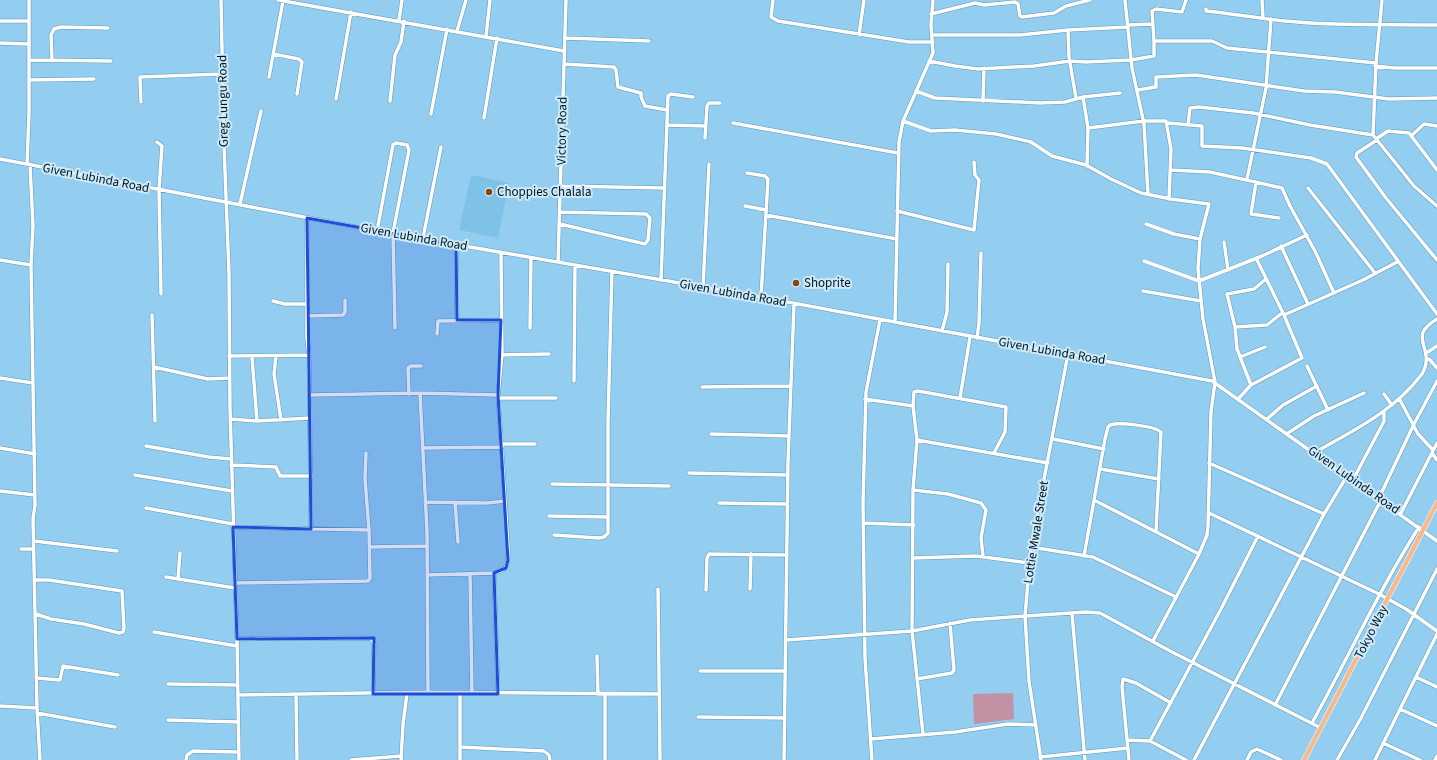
<svg xmlns="http://www.w3.org/2000/svg" width="1437" height="760" font-family="'Source Sans 3',sans-serif">
<style>
.built{fill:#7fc2e8}
.garden{fill:#c292a4}
.lines{fill:none;stroke-linecap:round;stroke-linejoin:round}
.minor-casing{stroke:#5f97b7;stroke-width:4.5}
.major-casing{stroke:#fff;stroke-width:5.5}
.minor{stroke:#fff;stroke-width:3.5}
.major{stroke:#f4b98e;stroke-width:4.5}
.marked{fill:#1d4ed8;fill-opacity:0.2;stroke:#1d4ed8;stroke-width:3;stroke-linejoin:round}
.poi-dot{fill:#884712;stroke:#cdeafb;stroke-width:1.5}
.labels{text-anchor:middle;dominant-baseline:central;stroke-width:4;stroke-linejoin:round;paint-order:stroke}
.street-label{font-size:13px;fill:#001420;stroke:#cdeafb}
.poi-label{font-size:13px;fill:#001420;stroke:#cdeafb;text-anchor:start}
</style>
<rect width="100%" height="100%" fill="#93cdef"/>
<path class="built" d="M471 175 509 183 498 238 459 230Z"/>
<path class="garden" d="M1013 693 1014 719 974 724 973 694Z"/>
<g class="lines">
<g class="minor-casing">
<path id="minor" d="M221 0 224 145 229 273 230 408 237 639 239 760
M278 0 564 51
M773 0 771 17 778 21 909 42H933
M1125 0 1132 68 1144 124 1148 194
M1186 0 1182 12 1156 9 1152 11 1154 41H1212L1227 48 1376 63
M1262 0 1263 18
M1382 0 1376 63 1373 135 1414 186 1437 206
M1206 9V11C1236 14 1266 20 1297 22 1343 26 1390 24 1437 25
M931 14 975 3 984 5 1015 2 1018 4 1020 16 1022 17 1054 13 1066 6 1090 0
M399 20 402 0
M0 21H29
M1128 25 1152 24
M1068 30 1069 57 1076 98
M457 31 466 0
M859 35 864 0
M932 35H1020L1068 30 1128 27
M486 36 490 0
M565 38 649 41
M0 43 28 44
M273 54 299 59 302 62 297 94
M29 60 111 61
M52 61 51 35 54 29 61 27 108 28
M929 61 955 66 978 69 1034 66 1070 61 1086 62 1131 60 1154 56V41
M564 64 614 67 616 70 618 87 641 93V97L645 106 667 110
M1375 66 1394 68H1437
M269 77 283 1
M29 80 94 79
M1138 90 1156 87V77L1196 75 1304 91 1335 92 1389 99 1437 98
M916 91 935 98 1040 103 1065 102 1083 97 1088 128 1087 166
M1083 97 1120 93
M336 99 351 12
M390 101 395 55 401 42 404 21
M983 101 984 68
M141 102 140 77 222 74
M431 114 447 29
M484 118 497 38
M903 121 931 131 955 130 996 134 1031 142 1052 156 1086 165 1111 179 1141 193 1171 199 1209 204 1200 239 1198 269 1203 319 1215 382 1211 412 1208 526 1207 535 1199 554 1153 641
M733 123 898 153
M1168 123 1202 126V146L1242 148 1311 158 1327 164 1437 314
M667 125 706 126
M1188 125 1190 108 1199 107 1253 113 1310 125 1373 135
M1088 128 1144 121H1166L1171 149 1169 199
M1411 136 1424 124 1437 126
M705 138 707 106 709 103H720
M1376 139 1388 131 1409 133 1437 170
M1377 140 1357 153 1356 157 1386 198 1437 260
M157 142 162 146 159 190 161 294
M0 159 377 231 761 297 1212 381 1437 541
M27 164 29 113V0
M30 165 33 226 31 265 35 505 33 519 37 708 40 760
M1171 170 1210 172 1282 188 1290 206 1315 251 1334 293
M747 173 765 176 768 179 761 297
M1247 179 1266 88 1271 19
M1256 182 1251 214 1279 218
M561 186 665 188
M1308 188 1375 273
M240 204 261 111
M745 206 766 210
M897 211 974 230 979 180 975 175 974 162
M766 215 897 239
M307 218V338L309 355 311 529
M560 224 645 244 648 240 650 218 646 214 560 212
M1146 224 1174 234 1200 239
M377 231 393 145 396 143 407 145 409 150 393 233 395 328
M423 238 441 147
M1224 242 1228 270
M456 245 457 320
M1281 246 1308 304
M0 260 31 265
M1144 261 1199 281 1262 256 1307 235
M558 262 566 0
M661 280 668 96 671 94 693 97
M703 288 709 164
M1143 291 1201 301
M273 301 285 304H307
M152 315 155 421
M1284 315 1363 280 1397 262
M307 316 343 315 345 312V300
M895 322 899 142 903 121 933 53 931 25 933 0
M1235 327 1267 325 1282 313
M530 328 531 258
M942 331 947 312 948 264
M437 334 438 321 501 320
M977 338 979 323 981 253
M1428 352 1437 346
M502 355 549 354
M229 356 309 355
M276 356 274 374 281 420
M252 357 257 421
M1240 357 1265 347
M1429 359 1437 368
M1307 366 1328 410
M154 367 208 379 229 378
M0 378 33 383
M574 381 575 265
M1251 385 1237 349 1235 327 1227 294 1254 289 1266 279
M702 387 790 386
M420 393 427 532 428 692
M409 394 408 368 411 366H421
M1384 394 1392 405
M310 395 420 393 498 395
M498 398H556
M960 398 970 337
M1239 398 1251 385 1302 358 1284 315 1256 258
M865 399 913 406
M1400 400 1418 434 1433 450
M230 419 257 421 310 418
M1267 419 1283 405 1317 386
M1288 433 1314 416 1364 393
M711 434 789 436
M1053 439 1104 449
M917 440 1048 463
M502 444H535
M146 446 209 457 231 459
M0 448 35 454
M422 448 502 447
M366 453 365 479 369 530
M1314 453C1354 430 1393 412 1422 374 1437 347 1405 338 1437 319
M1432 453 1437 460
M1209 463 1324 514
M231 465 276 467 280 476H311
M1100 469 1159 479
M689 473 788 475
M135 475 232 491
M1353 480 1382 425 1384 421V412
M552 484 669 486
M913 490 948 494 981 503 986 510 981 538 983 556
M0 491 35 495
M1379 498 1414 424 1437 381
M1094 500 1199 554
M425 502 487 503 505 501
M455 502 458 542
M719 503 787 504
M146 508 233 524
M1209 513 1379 594 1406 609 1437 631
M1401 513 1437 443
M549 516 608 517
M863 523 914 525
M233 527 369 530 370 578 368 581 235 583
M554 535 599 538 604 537 608 533V421L612 271
M34 541 117 551
M370 547 426 546
M1031 547 1093 557 1176 597
M21 549H34
M1084 556 1105 439 1108 427 1110 425C1119 422 1155 426 1161 432L1156 531
M914 558 976 556 1029 563
M494 573 498 694
M470 574 472 693
M427 575 494 573C510 571 508 560 508 546L498 395 502 355 501 253
M166 577 235 588
M178 579 180 553
M34 580H49L122 591 124 628 123 632 119 633 84 624 51 619 36 614
M658 589 660 760
M750 589 751 554
M706 590 707 558 709 554 787 555
M1072 614 1085 760
M154 632 237 646
M237 639 369 638 372 639 374 644 373 694
M786 640 912 631 970 620 1025 616 1086 612 1100 613 1172 652 1321 728
M597 656 598 694
M700 671H785
M1416 677 1437 687
M36 678 60 680 63 666 118 675
M917 679 952 673 954 670 950 623
M168 684 238 685
M460 693V760
M238 695 428 692 659 694
M296 695 297 760
M1275 705 1381 500
M0 706 37 708
M1400 709 1437 726
M37 713 115 727
M698 717 785 718
M168 720 238 722
M1312 723C1348 658 1379 590 1419 527
M923 734 912 631 913 490 917 440 913 406 914 392 918 391 1006 407 1005 432 994 453
M871 739 955 732 1008 724 1036 725
M1127 740 1150 741 1186 760
M1150 741 1221 609 1258 536
M1383 743 1420 760
M460 747 544 751 549 755 550 760
M1040 757 1128 748
M186 760 187 755 193 751 238 752
M351 760 401 756
M401 760 403 725 407 693
M605 760V694
M784 760 788 462 794 304
M872 760 865 658 863 503 866 392 880 320
M1041 760 1029 681 1025 616 1031 547 1068 354
M1129 760 1122 687 1123 679 1136 683 1171 703
M1194 760 1324 514 1347 476
M1247 760 1251 752 1257 749 1281 760
M1337 760 1361 718 1437 569
M1375 760 1437 634
M1435 760 1437 756"/>
</g>
<g class="major-casing">
<path id="major" d="M1304 760 1437 503"/>
</g>
<use href="#minor" class="minor"/>
<use href="#major" class="major"/>
</g>
<path class="marked" d="M307 218 456 245 457 320H501L498 395 508 560 506 568 494 573 498 694H373L374 638 237 639 233 527 311 529Z"/>
<g class="poi-dot">
<circle cx="489" cy="192" r="4"/>
<circle cx="796" cy="283" r="4"/>
</g>
<g class="labels">
<g class="street-label">
<text transform="translate(223 101) rotate(-91)">Greg Lungu Road</text>
<text transform="translate(562 131) rotate(-89)">Victory Road</text>
<text transform="translate(96 178) rotate(11)">Given Lubinda Road</text>
<text transform="translate(414 237) rotate(10)">Given Lubinda Road</text>
<text transform="translate(733 293) rotate(10)">Given Lubinda Road</text>
<text transform="translate(1052 351) rotate(10)">Given Lubinda Road</text>
<text transform="translate(1354 480) rotate(35)">Given Lubinda Road</text>
<text transform="translate(1036 532) rotate(-81)">Lottie Mwale Street</text>
<text transform="translate(1371 632) rotate(-63)">Tokyo Way</text>
</g>
<g class="poi-label">
<text x="497" y="192">Choppies Chalala</text>
<text x="804" y="283">Shoprite</text>
</g>
</g>
</svg>
